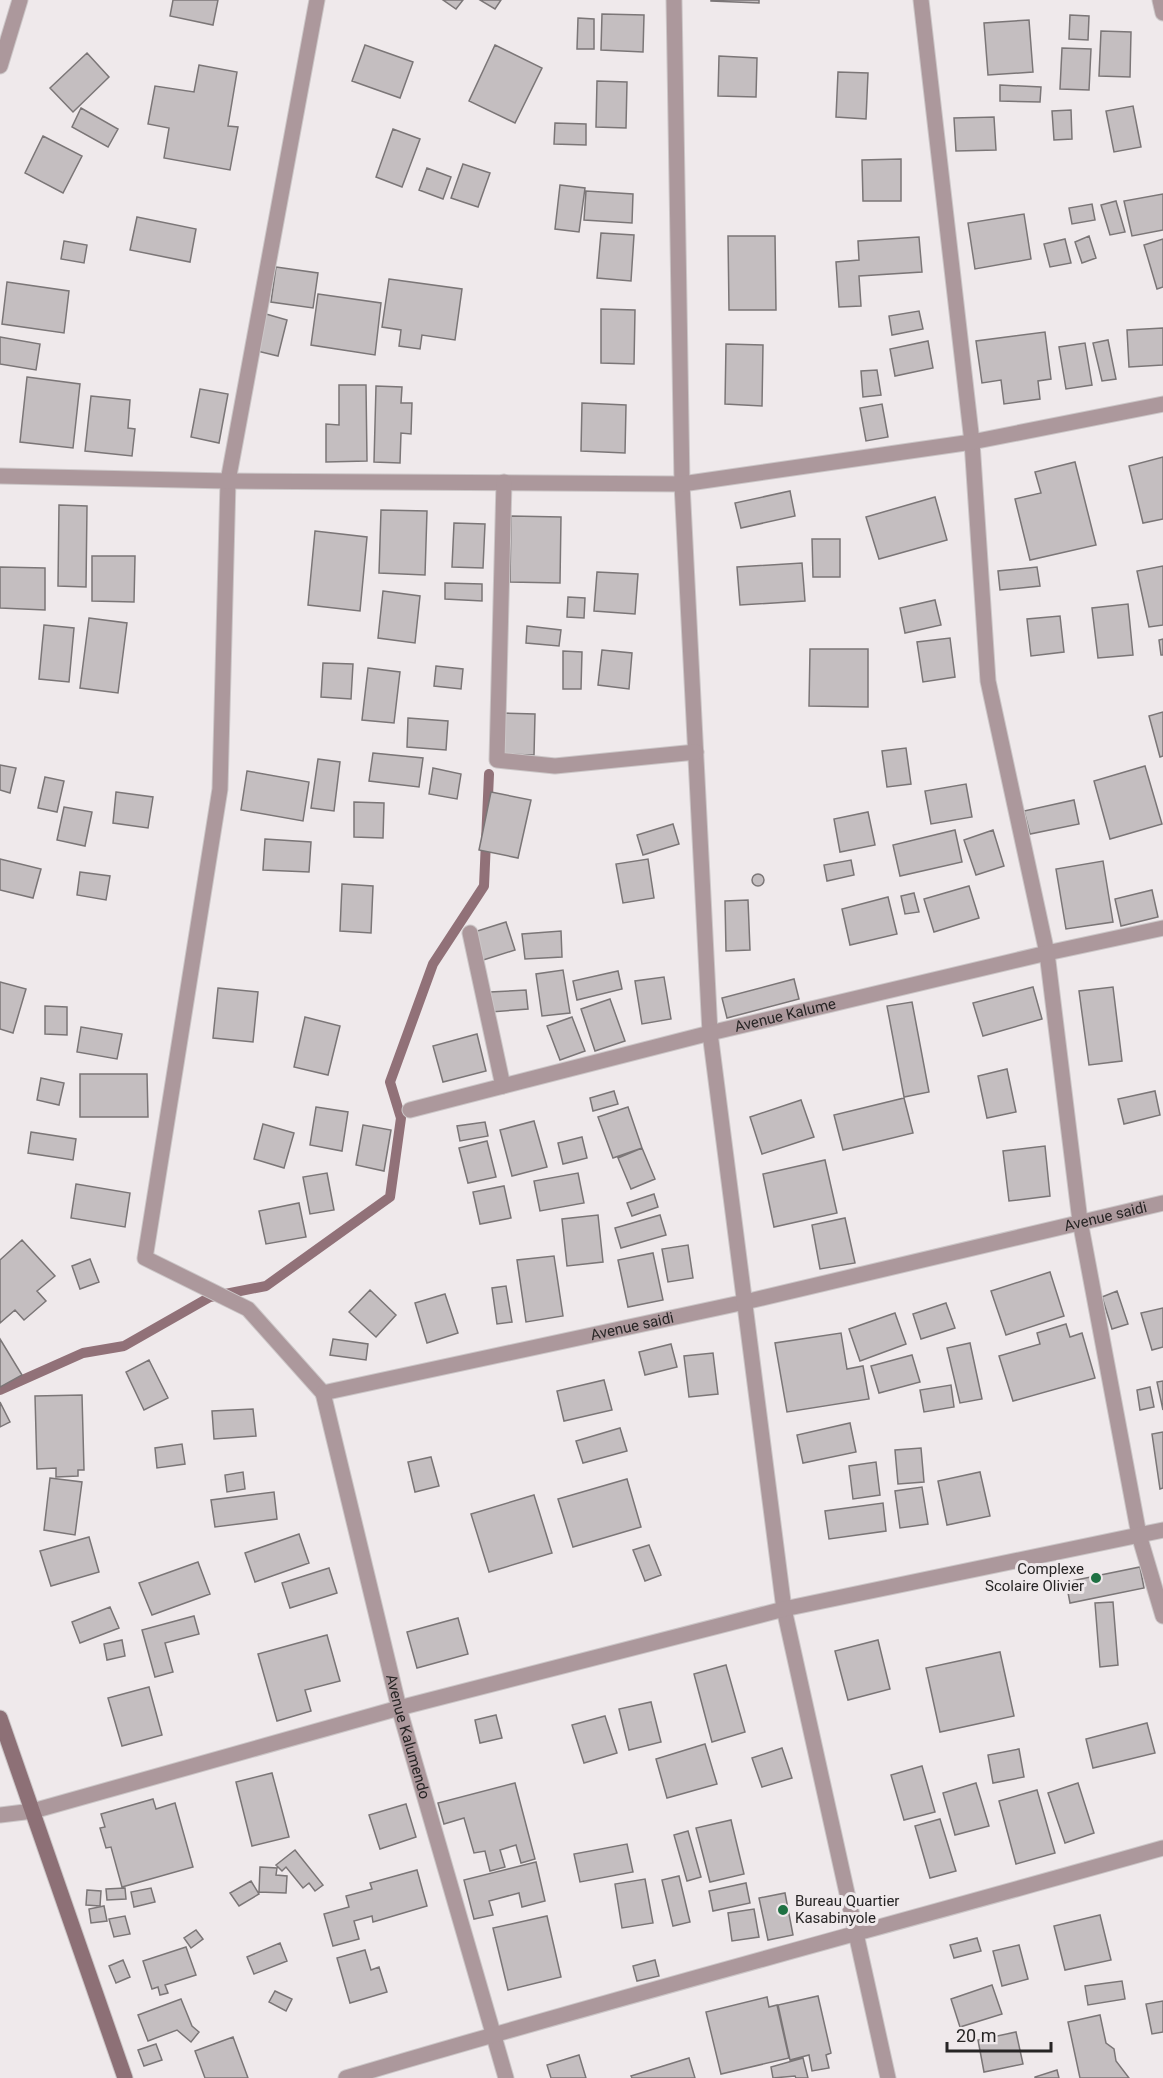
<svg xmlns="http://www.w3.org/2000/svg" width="1163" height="2078" font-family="Roboto,sans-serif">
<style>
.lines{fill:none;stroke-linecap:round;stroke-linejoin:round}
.stream{stroke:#917178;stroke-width:10}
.building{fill:#c4bec0;stroke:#7b7677;stroke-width:1.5}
.lane-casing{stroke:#cbc6c7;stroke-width:17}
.street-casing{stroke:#cbc6c7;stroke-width:17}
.secondary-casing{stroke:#cbc6c7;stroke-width:17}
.lane{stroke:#ac989c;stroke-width:15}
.street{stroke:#ac989c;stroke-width:15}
.secondary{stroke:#8d7076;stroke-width:15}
.poi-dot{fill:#1f7143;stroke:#efe9eb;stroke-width:2}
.labels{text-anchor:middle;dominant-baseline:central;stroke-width:6;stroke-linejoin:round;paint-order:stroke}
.street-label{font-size:15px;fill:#272525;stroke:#efe9eb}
.poi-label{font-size:15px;fill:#272525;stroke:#efe9eb;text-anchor:end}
</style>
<rect width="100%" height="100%" fill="#efe9eb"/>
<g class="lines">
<path class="stream" d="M0 1390 83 1353 124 1346 210 1297 266 1286 390 1197 401 1118 390 1082 433 964 484 886 489 774"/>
</g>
<path class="building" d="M173 0H218L213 25 170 16Z
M443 0H463L456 9Z
M480 0H501L495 9Z
M711 0H759V3L711 1Z
M602 14 644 15 643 52 601 50Z
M1070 15 1089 16 1088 40 1069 39Z
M578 18 594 19V49H577Z
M1029 20 1033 72 988 75 984 23Z
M1101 31 1131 32 1130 77 1099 76Z
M365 45 413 62 400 98 352 81Z
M495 45 542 68 515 123 469 101Z
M1062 48 1091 49 1089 90 1060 89Z
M87 53 109 77 73 112 50 88Z
M719 56 757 58 756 97 718 96Z
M199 65 237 72 228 126 238 127 230 170 164 158 169 128 148 124 155 86 194 92Z
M838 72 868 73 866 119 836 117Z
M597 81 627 82 626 128 596 127Z
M1000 85 1041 87 1040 102 1000 101Z
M1133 106 1141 147 1114 152 1106 111Z
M81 108 118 129 108 147 72 127Z
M1071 110 1072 139 1054 140 1052 111Z
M994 117 996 150 956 151 954 118Z
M555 123 586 124V145L554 144Z
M393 129 420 139 402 187 376 177Z
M43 136 82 156 63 193 25 173Z
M901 159V201H863L862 160Z
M463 164 490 173 478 207 451 198Z
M427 168 451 177 443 199 419 190Z
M560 185 585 188 579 232 555 229Z
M586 191 633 194 632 223 584 220Z
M1163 194V230L1132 236 1124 201Z
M1116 201 1125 232 1110 235 1101 205Z
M1092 204 1095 220 1072 224 1069 208Z
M1024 214 1031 259 975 269 968 223Z
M137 217 196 229 190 262 130 250Z
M601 233 634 235 631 281 597 278Z
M728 236H775L776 310H729Z
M1089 236 1096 258 1082 263 1075 242Z
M919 237 922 272 859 276 861 306 839 307 836 262 859 260 858 241Z
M1065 239 1071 263 1050 267 1044 244Z
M1163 239V287L1157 289 1144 245Z
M64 241 87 245 84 263 61 259Z
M276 267 318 273 313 308 271 302Z
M389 279 462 289 455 340 422 335 420 349 399 346 401 330 382 327Z
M7 282 69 291 64 333 2 324Z
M318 294 381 303 375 355 311 345Z
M601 309 635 310 634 364 601 363Z
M919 311 923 329 892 335 889 316Z
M266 314 287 320 278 356 257 351Z
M1163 328V365L1129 367 1127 330Z
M1045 332 1051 379 1038 381 1040 399 1004 404 1001 380 982 383 976 341Z
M0 337 40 344 36 370 0 364Z
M1108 340 1116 379 1102 381 1093 343Z
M928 341 933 368 895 376 890 349Z
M1085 343 1092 385 1066 389 1059 347Z
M726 344 763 345 762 406 725 404Z
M877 370 881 395 863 397 861 371Z
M27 377 80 384 73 448 20 442Z
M339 385H366L367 461 326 462V424L339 425Z
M376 386 402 387 401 403H412L411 434 401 433 400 463 374 462Z
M200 389 228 394 219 443 191 437Z
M91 396 130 400 128 428 135 429 132 456 85 451Z
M582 403 626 405 625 453 581 451Z
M882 404 888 437 866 441 860 408Z
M1163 457V519L1143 523 1129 466Z
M1075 462 1096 545 1030 560 1015 499 1041 493 1035 472Z
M790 491 795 516 741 528 735 503Z
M935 497 947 540 879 559 866 517Z
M59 505 87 506 86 587 58 586Z
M381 510 427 511 425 575 379 573Z
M511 516 561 517 560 583 510 582Z
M454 523 485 524 483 568 452 567Z
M315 531 367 537 360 611 308 605Z
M812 539H840V577H813Z
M92 556H135L134 602 92 601Z
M802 563 805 601 740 605 737 567Z
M1163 566V625L1149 627 1137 571Z
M0 567 45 568V610L0 608Z
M1037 567 1040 586 1000 590 998 571Z
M597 572 638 574 635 614 594 611Z
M445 583 482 584V601L445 599Z
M383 591 420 596 415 643 378 638Z
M568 597 585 598 584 618 567 617Z
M935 600 941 625 905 633 900 608Z
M1128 604 1133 655 1098 658 1092 608Z
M1060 616 1064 652 1031 656 1027 619Z
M89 618 127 623 118 693 80 688Z
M44 625 74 628 69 682 39 679Z
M527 626 561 630 559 646 526 643Z
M950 638 955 677 923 682 917 642Z
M1163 639V655H1161L1159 640Z
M810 649H868V707L809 706Z
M602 650 632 653 629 689 598 685Z
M563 651 582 652 581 689H563Z
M323 663 353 664 351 699 321 697Z
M436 666 463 669 461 689 434 686Z
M368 668 400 672 394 723 362 720Z
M1163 712V756L1160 757 1149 716Z
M503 713 535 714 534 755 502 754Z
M408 718 448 721 446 750 407 747Z
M906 748 911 784 887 787 882 751Z
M373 753 423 758 419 787 369 781Z
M318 759 340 762 334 811 311 808Z
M0 765 16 768 10 793 0 790Z
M1145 766 1162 824 1110 839 1094 781Z
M433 768 461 774 457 799 429 794Z
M247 771 309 782 303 821 241 810Z
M45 777 64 781 57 812 38 808Z
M966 784 972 817 931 824 925 791Z
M116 792 153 797 148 828 113 823Z
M491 792 531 800 518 858 479 850Z
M1074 800 1079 824 1030 834 1024 811Z
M354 802 384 803 383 838 354 837Z
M64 807 92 812 85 846 57 840Z
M868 812 875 845 840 852 834 819Z
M673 824 679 844 643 855 637 835Z
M955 830 962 862 900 876 893 845Z
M993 830 1004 866 976 875 964 840Z
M265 839 311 842 309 872 263 870Z
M0 859 41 869 33 898 0 890Z
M648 859 654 898 623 903 616 864Z
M851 860 854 875 827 881 824 865Z
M1103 861 1113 922 1066 929 1056 869Z
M80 872 110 876 106 900 77 895Z
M752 880a6 6 0 1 1 12 0a6 6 0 1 1-12 0Z
M342 884 373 886 371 933 340 931Z
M969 886 979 918 934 932 924 899Z
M1152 890 1158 917 1121 926 1115 899Z
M914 893 919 912 905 914 901 896Z
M888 897 897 934 850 945 842 909Z
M748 900 750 950 726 951 725 901Z
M506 922 515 950 480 961 471 933Z
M561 931 562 957 525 959 522 934Z
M563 970 570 1013 542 1016 536 974Z
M618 971 622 989 577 1000 573 981Z
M664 977 671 1019 642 1024 635 981Z
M794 979 799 999 727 1018 722 998Z
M0 982 26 989 13 1033 0 1029Z
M1033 987 1042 1019 983 1036 973 1003Z
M1113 987 1122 1061 1089 1065 1079 991Z
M218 988 258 992 253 1042 213 1038Z
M526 990 528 1009 491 1012 490 992Z
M610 999 625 1041 595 1051 581 1009Z
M912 1002 929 1092 904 1097 887 1006Z
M45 1006 67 1007V1035L45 1034Z
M305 1017 340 1026 328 1075 294 1067Z
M572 1017 585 1051 560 1060 547 1026Z
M81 1027 122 1034 117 1059 77 1052Z
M477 1034 486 1071 443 1082 433 1046Z
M1007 1069 1016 1112 987 1118 978 1076Z
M80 1074H147L148 1117H80Z
M41 1078 64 1083 59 1105 37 1100Z
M614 1091 618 1104 593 1111 590 1098Z
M1155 1091 1160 1115 1124 1124 1118 1099Z
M904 1098 913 1133 843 1150 834 1115Z
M801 1100 814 1137 762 1154 750 1117Z
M316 1107 348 1112 342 1151 310 1145Z
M628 1107 642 1148 613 1158 598 1117Z
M534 1121 547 1167 512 1176 500 1130Z
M485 1122 488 1136 460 1141 457 1126Z
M263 1124 294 1133 284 1168 254 1159Z
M363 1125 391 1130 384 1171 356 1165Z
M31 1132 76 1139 73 1160 28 1153Z
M582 1137 587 1158 563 1164 558 1143Z
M487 1141 496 1177 468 1183 459 1148Z
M1045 1146 1050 1196 1009 1201 1003 1151Z
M642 1148 655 1179 631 1189 618 1158Z
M825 1160 837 1213 774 1227 763 1174Z
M327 1173 334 1210 310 1214 303 1177Z
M578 1173 584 1203 540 1211 534 1181Z
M76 1184 130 1193 125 1227 71 1218Z
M504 1186 511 1218 480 1224 473 1192Z
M654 1194 658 1207 632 1216 627 1203Z
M299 1203 306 1237 266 1244 259 1211Z
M598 1215 603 1262 567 1266 562 1219Z
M660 1215 666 1235 621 1248 615 1228Z
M845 1218 855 1263 820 1269 812 1225Z
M22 1240 55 1276 37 1291 46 1301 24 1320 15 1310 0 1323V1260Z
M688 1245 693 1278 668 1282 662 1249Z
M653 1253 663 1300 628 1307 618 1260Z
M554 1256 563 1316 526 1322 517 1260Z
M90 1259 99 1282 80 1289 72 1266Z
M1050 1272 1064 1316 1006 1335 991 1291Z
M506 1286 512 1322 497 1324 492 1288Z
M370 1290 396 1315 376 1337 349 1312Z
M1117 1291 1128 1324 1112 1329 1102 1297Z
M445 1294 458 1333 427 1343 415 1303Z
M946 1303 955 1328 921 1339 913 1314Z
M1163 1308V1347L1152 1350 1141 1313Z
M895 1313 906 1344 860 1361 849 1329Z
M1066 1324 1070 1337 1082 1333 1095 1378 1013 1401 999 1356 1040 1344 1037 1333Z
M841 1333 847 1369 863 1366 869 1399 787 1412 775 1343Z
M0 1339 22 1375 0 1387Z
M333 1339 368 1344 366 1360 330 1355Z
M970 1343 982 1399 960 1403 947 1348Z
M671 1344 677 1367 645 1375 639 1352Z
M713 1353 718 1394 689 1397 684 1356Z
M912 1355 920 1382 879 1393 871 1366Z
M149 1360 168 1398 144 1410 126 1372Z
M604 1380 612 1410 564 1421 557 1391Z
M1163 1381V1410L1157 1382Z
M951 1385 954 1407 924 1412 920 1390Z
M1150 1387 1154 1407 1140 1410 1137 1390Z
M82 1395 84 1470H78V1476L56 1477V1468L37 1469 35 1396Z
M0 1402 10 1422 0 1427Z
M253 1409 256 1436 214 1439 212 1411Z
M850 1423 856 1452 803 1463 797 1435Z
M620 1428 627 1451 583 1463 576 1441Z
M1163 1432V1488L1160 1489 1152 1434Z
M182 1444 185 1464 157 1468 155 1448Z
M921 1448 924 1482 898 1484 895 1450Z
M431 1457 439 1486 415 1492 408 1462Z
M876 1462 880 1495 853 1499 849 1466Z
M243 1472 245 1489 227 1492 225 1475Z
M980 1472 990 1516 947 1525 938 1481Z
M50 1478 82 1482 75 1535 44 1530Z
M627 1479 641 1527 573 1547 558 1499Z
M922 1487 928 1524 900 1528 895 1491Z
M274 1492 277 1519 215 1527 211 1500Z
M534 1495 552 1553 489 1572 471 1514Z
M883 1503 886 1531 829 1539 825 1511Z
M299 1534 309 1563 255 1582 245 1553Z
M89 1537 99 1572 51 1586 40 1551Z
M649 1545 661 1575 645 1581 633 1550Z
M198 1562 210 1594 152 1615 139 1583Z
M1140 1567 1144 1588 1070 1603 1066 1582Z
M329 1568 337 1593 290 1608 282 1583Z
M1113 1602 1118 1665 1100 1667 1095 1603Z
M110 1607 119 1628 80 1643 72 1622Z
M194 1616 199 1634 165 1643 173 1672 155 1677 142 1630Z
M458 1618 468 1654 417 1668 407 1632Z
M327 1635 340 1681 305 1690 311 1711 277 1721 258 1654Z
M122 1640 125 1656 107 1660 104 1644Z
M878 1640 890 1689 848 1700 835 1651Z
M1000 1652 1014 1716 940 1732 926 1668Z
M726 1665 745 1732 712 1742 694 1674Z
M149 1687 162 1735 122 1746 108 1698Z
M651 1702 661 1742 629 1750 619 1709Z
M496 1715 502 1738 480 1743 475 1720Z
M605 1716 617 1753 584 1763 572 1725Z
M1147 1723 1155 1753 1093 1768 1086 1739Z
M705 1744 717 1784 667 1798 656 1759Z
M782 1748 792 1778 762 1787 752 1758Z
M1019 1749 1024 1777 993 1783 988 1755Z
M922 1766 935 1812 904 1820 891 1775Z
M272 1773 289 1837 252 1846 236 1782Z
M515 1783 535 1859 521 1863 516 1845 500 1850 505 1867 490 1871 485 1851 474 1853 464 1818 444 1824 438 1803Z
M976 1783 989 1826 955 1835 943 1793Z
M1078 1783 1094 1833 1065 1843 1048 1793Z
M1037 1790 1055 1853 1016 1864 999 1801Z
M153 1799 156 1809 175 1803 193 1867 122 1887 111 1847 106 1848 100 1828 105 1827 101 1814Z
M406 1804 416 1837 380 1849 369 1815Z
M940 1819 956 1871 930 1878 915 1826Z
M731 1820 744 1874 710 1882 696 1828Z
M688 1831 701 1877 687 1881 674 1835Z
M627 1844 633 1872 580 1882 574 1854Z
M295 1850 323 1885 315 1891 309 1883 303 1888 286 1867 282 1871 276 1865Z
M536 1862 545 1901 522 1907 519 1893 489 1901 493 1915 474 1919 464 1880Z
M260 1867 277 1868 276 1875 287 1876 286 1893 259 1892Z
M417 1870 427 1906 373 1922 372 1916 354 1921 359 1939 333 1946 324 1914 349 1907 346 1896 372 1889 370 1883Z
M679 1876 690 1922 673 1926 662 1880Z
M645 1879 653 1923 622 1928 615 1884Z
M251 1881 259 1894 239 1906 230 1893Z
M746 1883 750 1903 713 1911 709 1891Z
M125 1888 126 1899 107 1900 106 1889Z
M151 1888 155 1902 134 1907 131 1892Z
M87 1890 101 1891 100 1906 86 1905Z
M785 1893 793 1935 768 1940 759 1898Z
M104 1906 107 1921 91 1923 89 1909Z
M754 1909 759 1937 732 1941 728 1913Z
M1100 1915 1111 1960 1065 1970 1054 1926Z
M125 1916 130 1934 114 1937 109 1919Z
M547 1916 561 1977 508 1990 493 1928Z
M196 1930 203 1939 191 1948 184 1938Z
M977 1938 981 1951 954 1958 950 1945Z
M280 1943 287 1961 254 1974 247 1957Z
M1019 1945 1028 1979 1002 1986 993 1951Z
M186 1947 196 1975 165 1985 168 1993 160 1995 158 1987 152 1989 143 1961Z
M365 1950 371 1970 379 1967 387 1992 350 2003 337 1958Z
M123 1960 130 1977 116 1983 109 1966Z
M655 1960 659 1976 637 1981 633 1966Z
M1122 1981 1125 1999 1088 2005 1085 1986Z
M992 1985 1002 2014 960 2027 951 1999Z
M275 1991 292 1999 286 2011 269 2002Z
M818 1996 831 2053 826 2055 829 2068 812 2071 809 2055 790 2060 778 2005Z
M767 1997 769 2007 777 2005 789 2058 721 2074 706 2012Z
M181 1999 192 2026 199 2032 191 2042 177 2030 148 2041 138 2015Z
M1163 2001V2032L1152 2034 1146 2004Z
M1100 2015 1106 2043 1114 2049 1116 2061 1129 2078H1080L1068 2022Z
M1016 2032 1023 2064 984 2072 978 2040Z
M233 2037 248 2078H205L195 2051Z
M156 2044 162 2060 144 2066 138 2050Z
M579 2055 586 2078H551L547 2065Z
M689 2058 695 2078H632L631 2076Z
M803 2058 808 2078H796L795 2076 773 2078 771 2067Z
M1057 2070 1059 2078H1035V2077Z"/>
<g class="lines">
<g class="lane-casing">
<path id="lane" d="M470 933 503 1086"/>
</g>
<g class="street-casing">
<g id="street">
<path id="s1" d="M317 0 228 481 220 789 145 1258 248 1309 323 1393 745 1302 1163 1203"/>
<path d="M674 0 682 484 710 1033 784 1609 888 2078"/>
<path d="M921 0 972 442 988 681 1047 953 1080 1221 1139 1535 1163 1616"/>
<path d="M1160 0 1163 13"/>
<path d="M0 66 20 0"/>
<path d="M0 476 228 481 682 484 972 442 1163 404"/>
<path d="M504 482 497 760 555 766 696 752"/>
<path id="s2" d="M410 1110 710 1033 1047 953 1163 928"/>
<path id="s3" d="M323 1393 399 1708 506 2078"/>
<path d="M0 1815 33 1811 399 1708 784 1609 1163 1530"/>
<path d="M346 2078C617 1997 891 1925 1163 1848"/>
</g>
</g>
<g class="secondary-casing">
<path id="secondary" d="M0 1718 125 2078"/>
</g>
<use href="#lane" class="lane"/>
<use href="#street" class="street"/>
<use href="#secondary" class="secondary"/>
</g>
<g class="poi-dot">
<circle cx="1096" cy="1578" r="6"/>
<circle cx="783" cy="1910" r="6"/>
</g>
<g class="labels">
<g class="street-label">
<text stroke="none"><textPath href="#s2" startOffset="387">Avenue Kalume</textPath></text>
<text stroke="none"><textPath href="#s1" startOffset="2302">Avenue saidi</textPath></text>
<text stroke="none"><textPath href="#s1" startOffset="1816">Avenue saidi</textPath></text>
<text stroke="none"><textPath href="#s3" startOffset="354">Avenue Kalumendo</textPath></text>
</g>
<g class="poi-label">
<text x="1084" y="1569">Complexe<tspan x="1084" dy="17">Scolaire Olivier</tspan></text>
<text x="795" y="1901" text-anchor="start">Bureau Quartier<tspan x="795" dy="17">Kasabinyole</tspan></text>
</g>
</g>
<path d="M947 2042v9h104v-9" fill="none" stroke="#272525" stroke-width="3"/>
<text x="956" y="2042" font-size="18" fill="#272525" stroke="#efe9eb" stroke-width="4.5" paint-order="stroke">20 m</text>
</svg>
